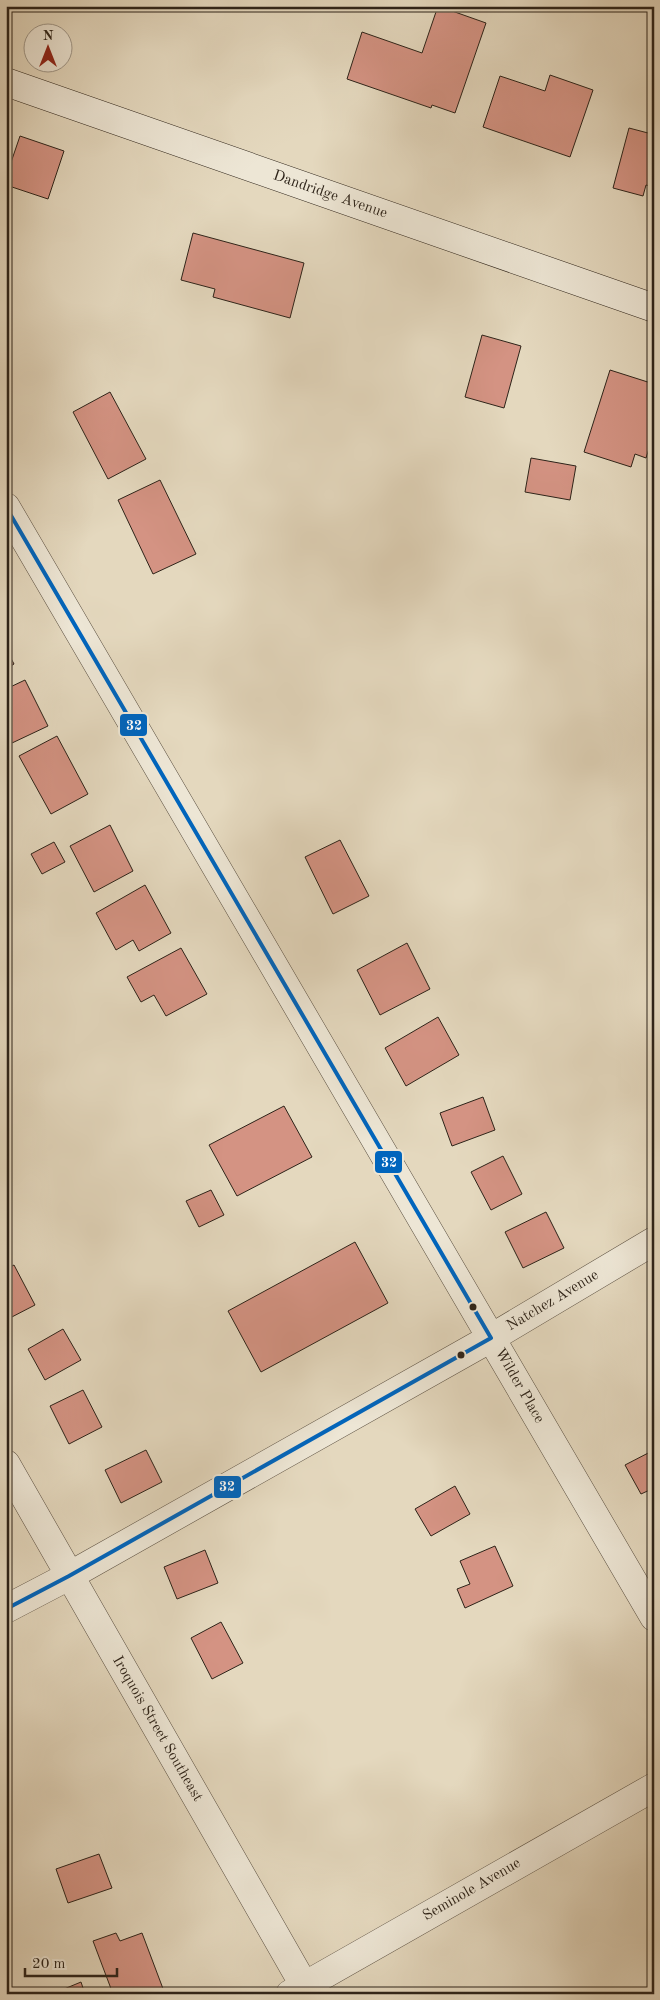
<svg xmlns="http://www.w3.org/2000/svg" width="660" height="2000" font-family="'Old Standard TT',serif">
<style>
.building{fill:#d49383;stroke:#2d2319}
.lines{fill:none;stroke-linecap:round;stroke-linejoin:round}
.street-casing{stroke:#5b5042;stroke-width:29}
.secondary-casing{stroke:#2d2319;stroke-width:29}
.street{stroke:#ede6d5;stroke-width:28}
.secondary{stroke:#ede6d5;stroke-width:28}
.bus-1-casing{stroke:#ede6d5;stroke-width:8}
.bus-1{stroke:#0065bd;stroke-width:4}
.bus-dot{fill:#2d2319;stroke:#ede6d5;stroke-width:2}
.labels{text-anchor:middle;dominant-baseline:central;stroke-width:5;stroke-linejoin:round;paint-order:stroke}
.street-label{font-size:15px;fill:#2d2319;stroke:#ede6d5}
.line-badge{stroke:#ede6d5;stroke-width:2}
.badge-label{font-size:14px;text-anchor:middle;font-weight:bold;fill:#fff}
</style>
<rect width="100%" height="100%" fill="#e4d8be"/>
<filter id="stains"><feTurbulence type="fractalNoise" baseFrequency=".004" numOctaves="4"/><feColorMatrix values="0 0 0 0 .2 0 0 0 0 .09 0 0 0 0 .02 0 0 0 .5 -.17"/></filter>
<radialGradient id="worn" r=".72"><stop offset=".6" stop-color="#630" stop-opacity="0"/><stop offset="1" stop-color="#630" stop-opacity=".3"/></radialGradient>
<path class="building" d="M438 6 486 23 455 113 432 105 431 108 347 79 362 32 422 53Z
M550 75 593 90 570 157 483 127 500 76 545 91Z
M652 120H654V187L646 185 643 196 613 188 629 128 648 133Z
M20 136 64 151 48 199 6 185V177Z
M193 233 304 263 290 318 213 297 215 289 181 280Z
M482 335 521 346 504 408 465 397Z
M610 370 654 384V433L646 458 635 454 631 467 584 452Z
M110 392 146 459 108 479 73 412Z
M531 458 576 466 570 500 525 492Z
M160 480 196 554 153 574 118 500Z
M6 649 14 664 6 669Z
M25 680 48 726 12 743 6 732V689Z
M57 736 88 794 51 814 19 756Z
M110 825 133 871 94 892 70 846Z
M340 840 369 896 333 914 305 857Z
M54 842 65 862 42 874 31 854Z
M145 885 171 933 139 951 133 940 116 950 96 913Z
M407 943 430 989 380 1015 357 970Z
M181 948 207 994 166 1016 154 995 141 1002 127 977Z
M438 1017 459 1055 406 1086 385 1048Z
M483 1097 495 1130 452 1146 440 1113Z
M284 1106 312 1157 237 1196 209 1145Z
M503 1156 522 1194 491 1210 471 1172Z
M211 1190 224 1215 199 1227 186 1201Z
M546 1212 564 1248 523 1268 505 1232Z
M355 1242 388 1303 261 1372 228 1311Z
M14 1265 35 1305 6 1320V1269Z
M63 1329 81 1360 45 1380 28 1349Z
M83 1390 102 1427 69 1444 50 1406Z
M146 1450 162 1482 121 1503 105 1470Z
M654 1450V1488L641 1494 625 1465Z
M455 1486 470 1514 431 1536 415 1509Z
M495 1546 513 1586 465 1608 457 1589 470 1584 460 1561Z
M205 1550 218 1583 177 1599 164 1567Z
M221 1622 243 1663 212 1679 191 1638Z
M99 1854 112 1888 68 1903 56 1869Z
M116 1933 120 1941 142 1933 165 1994H113L93 1941Z
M81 1982 85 1994H52Z"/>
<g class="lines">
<g class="street-casing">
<path id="street" d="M6 507 654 1617
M6 1464 309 1994
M6 1609 69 1576 491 1338 654 1241
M290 1994 654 1787"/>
</g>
<g class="secondary-casing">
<path id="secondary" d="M6 82 654 308"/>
</g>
<use href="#street" class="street"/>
<use href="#secondary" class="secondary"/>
<g class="bus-1-casing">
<path id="bus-1" d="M6 507 491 1338 69 1576 6 1609"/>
</g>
<use href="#bus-1" class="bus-1"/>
</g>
<g class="bus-dot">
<circle cx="473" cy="1307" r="4.5"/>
<circle cx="461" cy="1355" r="4.5"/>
</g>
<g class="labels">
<g class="street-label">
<text transform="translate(330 195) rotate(19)">Dandridge Avenue</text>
<text transform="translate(553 1301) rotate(-31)">Natchez Avenue</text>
<text transform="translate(519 1386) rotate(60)">Wilder Place</text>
<text transform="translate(157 1729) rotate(60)">Iroquois Street Southeast</text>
<text transform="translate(472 1890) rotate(-30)">Seminole Avenue</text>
</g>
</g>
<g class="line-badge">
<rect x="119" y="713" width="29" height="24" rx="5" fill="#0065bd"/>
<rect x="374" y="1150" width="29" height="24" rx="5" fill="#0065bd"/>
<rect x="213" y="1475" width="29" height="24" rx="5" fill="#0065bd"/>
</g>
<g class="badge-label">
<text x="134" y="730">32</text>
<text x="389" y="1167">32</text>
<text x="227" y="1491">32</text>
</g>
<rect width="660" height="2000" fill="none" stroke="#e4d8be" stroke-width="25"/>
<rect x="8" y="8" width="645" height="1985" fill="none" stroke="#2d2319" stroke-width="2.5"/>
<rect x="12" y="12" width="635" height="1975" fill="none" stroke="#2d2319"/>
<g transform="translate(48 48)"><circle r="24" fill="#ede6d5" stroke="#a0988a"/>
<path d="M0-4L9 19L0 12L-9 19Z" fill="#8f2418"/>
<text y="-8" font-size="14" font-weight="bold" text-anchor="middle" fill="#2d2319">N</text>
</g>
<path d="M25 1968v8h92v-8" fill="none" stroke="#2d2319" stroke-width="2.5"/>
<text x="32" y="1968" font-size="15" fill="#2d2319" stroke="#ede6d5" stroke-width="4" paint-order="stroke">20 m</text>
<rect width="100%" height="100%" filter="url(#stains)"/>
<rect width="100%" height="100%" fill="url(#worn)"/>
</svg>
